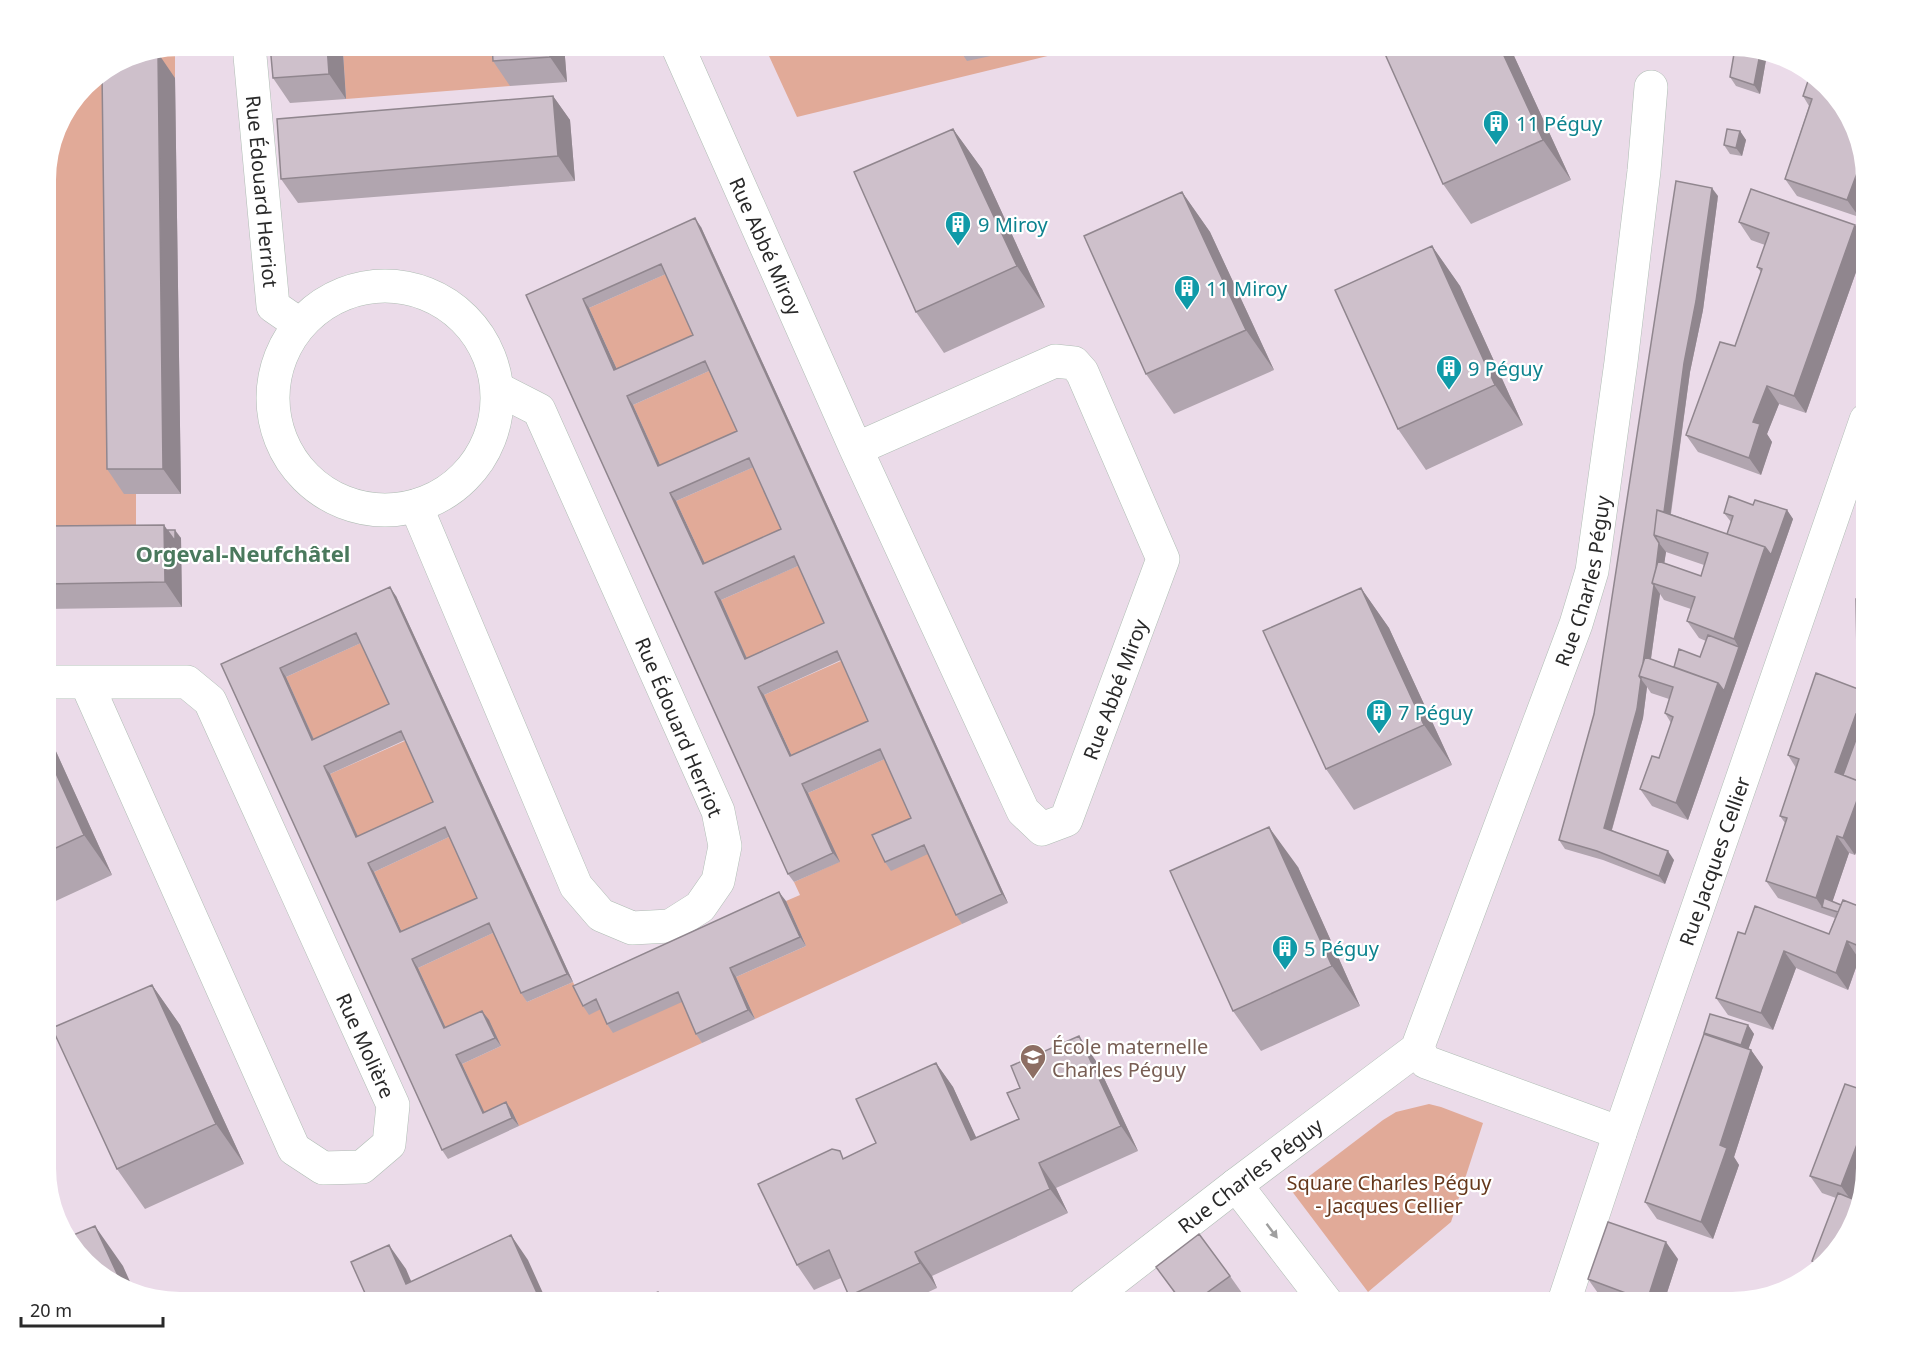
<svg xmlns="http://www.w3.org/2000/svg" width="1911" height="1347" font-family="'Noto Sans',sans-serif">
<style>
.green{fill:#e1aa98}
.lines{fill:none;stroke-linecap:round;stroke-linejoin:round}
.street-casing{stroke:#afbdb4;stroke-width:34}
.street{stroke:#fff;stroke-width:33}
.wall{fill:#b1a5af;fill-rule:evenodd}
.shaded-wall{fill:#90868e}
.building{fill:#cec0cb;stroke:#90868e;stroke-width:1.5;fill-rule:evenodd}
.oneway{fill:#9f9f9f}
.labels{text-anchor:middle;dominant-baseline:central;stroke-width:4.5;stroke-linejoin:round;paint-order:stroke}
.culture-label{font-size:20px;fill:#0d838f;stroke:#fff;text-anchor:start}
.street-label{font-size:20px;fill:#292929;stroke:#fff}
.education-label{font-size:20px;fill:#785e54;stroke:#fff;text-anchor:start}
.park-label{font-size:20px;fill:#65371b;stroke:#fff}
.quarter-label{font-size:22px;font-weight:bold;fill:#4a795d;stroke:#fff}
</style>
<rect width="100%" height="100%" fill="#ebdbe9"/>
<path class="green" d="M357 45H507L510 86 346 99 343 53 357 52Z
M764 45H964L1013 51 1012 45H1071L1072 50 797 117Z
M175 46V78L136 494V550L45 552V170L59 119 90 79 128 55Z
M668 273 699 344 621 378 589 308Z
M711 370 743 439 664 474 633 405Z
M756 466 787 538 709 572 676 501Z
M800 565 830 632 751 668 721 600Z
M363 642 395 713 318 749 286 677Z
M843 660 874 730 796 765 764 695Z
M407 740 440 811 362 846 330 774Z
M887 758 962 924 755 1019 736 977 806 946 786 901 800 895 794 882 839 862 808 793Z
M451 836 483 906 406 941 374 872Z
M495 932 527 1002 573 982 579 995 603 1008 684 1001 702 1043 519 1126 512 1111 487 1119 462 1064 501 1046 450 1037 418 968Z
M1429 1104 1441 1107 1483 1123 1451 1222 1368 1292 1291 1190 1383 1120 1396 1112Z"/>
<g class="lines">
<g class="street-casing">
<g id="street">
<path id="s1" d="M249 45 273 306 299 324"/>
<path id="s2" d="M677 45 856 449 1023 811 1042 829 1066 820 1163 559 1082 372 1074 363 1055 361 856 449"/>
<circle cx="385" cy="398" r="112"/>
<path d="M416 506 576 886 601 915 632 928 670 926 700 907 718 881 725 846 718 811 539 410 498 389"/>
<path id="s3" d="M45 682H187L210 701 393 1105 389 1144 362 1167 323 1168 294 1149 86 682"/>
<path d="M1417 1049 1426 1062 1620 1133"/>
<path d="M1236 1185 1326 1302"/>
<path id="s4" d="M1085 1302 1236 1185 1417 1049 1576 624 1592 571 1621 362 1644 171 1651 87"/>
<path id="s5" d="M1564 1302 1620 1133 1866 420"/>
</g>
</g>
<use href="#street" class="street"/>
</g>
<path class="wall" d="M270 45H357V52L343 53 346 99 290 103 273 78Z
M564 45 567 82 510 86 493 61Z
M960 45H1012L1014 51 967 61 961 52Z
M1509 45 1571 180 1471 224 1443 184Z
M1745 49 1763 56 1766 60 1760 94 1736 86 1730 77Z
M1811 72 1866 179V199L1859 217 1797 196 1785 179 1809 106 1803 96Z
M175 78 181 494H124L107 469Z
M553 96 570 120 575 181 298 203 281 179Z
M953 129 982 169 1045 307 944 353 916 312Z
M1740 131 1746 140 1742 156 1730 154 1724 145Z
M1182 192 1210 232 1274 370 1174 414 1146 374Z
M1718 196 1703 310 1690 372 1671 514 1727 534 1731 522 1724 513 1753 505 1787 510 1793 519 1688 820 1652 806 1640 789 1659 758 1671 723 1665 713 1669 699 1651 693 1647 687 1643 718 1612 830 1674 860 1665 884 1603 860 1565 849 1559 840 1594 714ZM1666 552 1704 565 1701 576 1664 563ZM1660 594 1664 600 1691 609 1687 621 1699 638 1706 641 1700 657 1674 667 1651 659Z
M1739 222 1855 225 1866 241V244L1806 413 1779 404 1767 434 1772 442 1761 475 1698 452 1686 435 1735 346 1761 272 1757 267 1765 245 1751 240Z
M701 227 1008 903 962 924 956 915 928 854 891 871 885 862 911 818 885 759 808 793 840 862 794 882 788 874 526 295ZM666 274 693 335 616 369 589 308ZM709 371 737 431 660 465 633 405ZM754 467 781 529 704 563 676 501ZM798 566 824 623 747 658 721 600ZM841 660 868 721 791 755 764 695Z
M1432 246 1460 286 1523 425 1426 470 1398 429Z
M164 525 167 530 181 538 182 607 45 609V526Z
M1866 548V575L1859 565Z
M1361 588 1389 628 1452 765 1354 810 1326 769Z
M396 596 573 982 527 1002 521 993 493 933 418 968 446 1028 482 1011 489 1020 501 1046 462 1064 484 1113 506 1102 512 1111 519 1126 448 1159 442 1150 221 664ZM361 643 389 704 314 739 286 677ZM405 740 433 802 358 836 330 774ZM449 837 477 898 401 931 374 872Z
M1866 599V666L1857 652Z
M1866 692V827L1855 855 1849 853 1832 902 1841 905 1866 909V961L1859 959 1848 990 1796 968 1773 1030 1728 1015 1716 998 1745 934H1829L1835 918 1778 898 1766 881 1785 823 1780 816 1796 768 1788 755Z
M45 730 49 736 112 875 45 906Z
M1298 867 1360 1006 1261 1051 1233 1011Z
M786 901 806 946 736 977 755 1019 702 1043 696 1034 682 1002 613 1033 607 1024 601 1009 589 1015 583 1006Z
M152 985 180 1025 244 1164 145 1209 117 1169Z
M1748 1025 1754 1034 1748 1049 1751 1050 1763 1067 1734 1157 1739 1165 1713 1239 1657 1219 1645 1202 1704 1034Z
M1096 1061 1138 1151 1056 1188 1068 1213 932 1276 937 1288 907 1302H853L849 1296 841 1278 814 1290 797 1265 845 1158 876 1143 936 1063 953 1087 976 1138 1019 1119Z
M1845 1084 1854 1200 1838 1249 1817 1267 1812 1261 1836 1198 1822 1193 1810 1176Z
M1678 1259 1664 1302H1617L1600 1296 1588 1279Z
M1156 1267 1230 1276 1242 1293 1229 1302H1181Z"/>
<path class="shaded-wall" d="M327 45H337L343 53 346 99 329 74Z
M353 45H357V52Z
M549 45H564L567 82 550 57Z
M1499 45H1509L1571 180 1543 140Z
M158 53 175 78 181 494 163 469Z
M1760 54 1763 56 1766 60 1760 94 1754 85Z
M553 96 570 120 575 181 558 156Z
M953 129 982 169 1045 307 1017 266Z
M1740 131 1746 140 1742 156 1736 148Z
M1862 160 1866 179 1862 185 1866 191V199L1859 217 1847 200Z
M1712 188 1718 196 1703 310 1690 372 1667 539 1660 537 1684 363Z
M1182 192 1210 232 1274 370 1246 330Z
M695 218 701 227 1008 903 1002 894Z
M1855 225 1866 241V244L1806 413 1794 396Z
M1432 246 1460 286 1523 425 1495 385Z
M583 299 589 308 621 378 614 370Z
M1767 386 1779 404 1767 434 1772 442 1761 475 1749 458 1753 422Z
M627 396 633 405 664 474 658 466Z
M670 493 676 501 709 572 703 564Z
M1787 510 1793 519 1688 820 1676 803 1718 683 1739 648 1734 639 1765 547Z
M164 525 175 541V530L181 538 182 607 165 582Z
M1659 543 1666 552 1661 586 1654 583Z
M1654 585 1660 594 1648 679 1641 677Z
M390 587 396 596 573 982 567 974Z
M1361 588 1389 628 1452 765 1424 725Z
M715 592 721 600 751 668 745 659Z
M280 668 286 677 318 749 312 740Z
M1641 679 1647 687 1643 718 1610 836 1604 828Z
M758 687 764 695 796 765 790 756Z
M1866 702V723L1861 716Z
M1856 714 1866 729 1849 784 1835 772Z
M45 730 49 736 112 875 84 835 45 749Z
M324 766 330 774 362 846 356 837Z
M802 784 808 793 840 862 833 853Z
M1859 795 1866 805V827L1855 855 1843 838Z
M1269 827 1298 867 1360 1006 1332 966Z
M1837 836 1849 853 1830 909 1822 907 1816 898Z
M1668 851 1674 860 1665 884 1659 876Z
M368 863 374 872 406 941 400 932Z
M779 892 786 901 806 946 800 937Z
M1847 941 1859 959 1848 990 1836 973Z
M1784 951 1796 968 1773 1030 1761 1013Z
M412 959 418 968 450 1037 444 1028Z
M730 968 736 977 755 1019 748 1010Z
M152 985 180 1025 244 1164 216 1124Z
M482 1011 489 1020 501 1046 495 1038Z
M1748 1025 1754 1034 1747 1053 1741 1045Z
M1079 1036 1096 1061 1138 1151 1121 1126Z
M1751 1050 1763 1067 1734 1157 1739 1165 1713 1239 1701 1222 1720 1145Z
M456 1055 462 1064 489 1122 483 1113Z
M936 1063 953 1087 989 1165 971 1140Z
M506 1102 512 1111 519 1126 512 1118Z
M1866 1121V1168L1853 1203 1841 1186Z
M1039 1163 1056 1188 1068 1213 1050 1189Z
M95 1226 123 1266 132 1286 121 1282Z
M511 1235 528 1260 547 1302H541Z
M1666 1242 1678 1259 1664 1302H1648L1647 1301Z
M389 1245 406 1269 420 1302 406 1284Z
M915 1252 932 1276 937 1288 920 1263Z"/>
<path class="building" d="M270 45H327L329 74 273 78Z
M492 45H549L550 57 493 61Z
M960 45H995L961 52Z
M1381 45H1499L1543 140 1443 184Z
M1735 48 1745 49 1760 54 1754 85 1730 77Z
M158 53 163 469H107L102 72 128 55 136 54Z
M1811 72 1813 73 1852 119 1862 160 1847 200 1785 179 1812 99 1803 96Z
M553 96 558 156 281 179 277 119Z
M953 129 1017 266 916 312 854 172Z
M1727 129 1740 131 1736 148 1724 145Z
M1865 176 1866 179V186L1862 185Z
M1676 181 1712 188 1696 301 1684 363 1664 512 1657 510 1654 535 1659 543 1656 568 1652 583 1654 585 1643 663 1639 676 1641 679 1637 709 1604 828 1668 851 1659 876 1597 851 1559 840 1594 714Z
M1751 189 1855 225 1794 396 1767 386 1753 422 1760 424 1749 458 1686 435 1720 342 1735 346 1762 269 1757 267 1769 233 1739 222Z
M1182 192 1246 330 1146 374 1084 236Z
M695 218 1002 894 956 915 924 845 885 862 872 835 911 818 880 749 802 784 833 853 788 874 526 295ZM661 264 693 335 614 370 583 299ZM705 361 737 431 658 466 627 396ZM749 458 781 529 703 564 670 493ZM794 556 824 623 745 659 715 592ZM837 651 868 721 790 756 758 687Z
M1432 246 1495 385 1398 429 1335 290Z
M1729 496 1753 505 1755 500 1787 510 1771 555 1765 547 1727 534 1733 516 1724 513Z
M1657 510 1765 547 1734 639 1687 621 1695 597 1652 583 1658 561 1701 576 1708 553 1654 535Z
M164 525 165 582 45 584V526Z
M167 530H175V541Z
M1866 548V568L1859 565Z
M390 587 567 974 521 993 489 923 412 959 444 1028 482 1011 495 1038 456 1055 483 1113 506 1102 512 1118 442 1150 221 664ZM356 633 389 704 312 740 280 668ZM401 731 433 802 356 837 324 766ZM445 827 477 898 400 932 368 863Z
M1361 588 1424 725 1326 769 1263 631Z
M1856 599H1866V652H1857Z
M1708 635 1739 647 1724 691 1718 683 1674 667 1679 649 1700 657Z
M1645 657 1718 683 1676 803 1640 789 1652 756 1659 758 1673 717 1665 713 1673 687 1639 676Z
M1816 673 1866 692V702L1861 716 1856 714 1835 772 1866 784V798L1859 795 1843 838 1837 836 1816 898 1766 881 1787 818 1780 816 1799 759 1788 755Z
M1862 723 1866 724V784L1843 775Z
M45 749 84 835 45 853Z
M1269 827 1332 966 1233 1011 1170 871Z
M779 892 800 937 730 968 748 1010 696 1034 678 992 607 1024 596 999 583 1006 573 986Z
M1824 898 1841 905 1838 912 1822 907Z
M1843 900 1866 909V949L1847 941 1836 973 1784 951 1761 1013 1716 998 1738 932 1745 934 1755 906 1829 934Z
M152 985 216 1124 117 1169 52 1028Z
M1710 1014 1748 1025 1741 1045 1704 1033Z
M1704 1034 1751 1050 1720 1145 1727 1148 1701 1222 1645 1202Z
M1079 1036 1121 1126 1039 1163 1050 1189 915 1252 920 1263 849 1296 829 1250 797 1265 758 1184 832 1149 840 1151 843 1159 876 1143 856 1099 936 1063 971 1140 1019 1119 1007 1093 1020 1088 1011 1066Z
M1845 1084 1866 1091V1121L1841 1186 1810 1176Z
M1838 1193 1855 1200 1838 1249 1821 1264 1812 1261Z
M1608 1222 1666 1242 1647 1301 1588 1279Z
M95 1226 121 1282 98 1274 66 1238Z
M1199 1234 1230 1276 1194 1302H1182L1156 1267Z
M511 1235 541 1302H369L351 1262 389 1245 406 1284Z
M658 1292 662 1302H635Z"/>
<defs><path id="oneway-solid" d="M-6-.8H1V-3.2L6.5 0L1 3.2V.8H-6Z" transform="scale(1.5)"/></defs>
<use class="oneway" href="#oneway-solid" transform="translate(1272 1231) rotate(53)"/>
<defs>
<g id="building-pin" transform="scale(1.35)"><path d="M0 17L-7.5 6A9.5 9.5 0 1 1 7.5 6Z" fill="#0f9aa8" stroke="#fff"/><path d="M-4-6H4V6H1V3H-1V6H-4ZM-2.5-4.3h1.7v1.8h-1.7ZM.8-4.3h1.7v1.8H.8ZM-2.5-1h1.7V.8h-1.7ZM.8-1h1.7V.8H.8Z" fill="#fff"/></g>
<g id="school-pin" transform="scale(1.35)"><path d="M0 17L-7.5 6A9.5 9.5 0 1 1 7.5 6Z" fill="#8d6e63" stroke="#fff"/><path d="M0-5L7-2L0 1L-7-2ZM-4 1L0 2.5L4 1V4Q0 6-4 4Z" fill="#fff"/></g>
</defs>
<g fill-rule="evenodd">
<use href="#building-pin" x="1496" y="123"/>
<use href="#building-pin" x="958" y="224"/>
<use href="#building-pin" x="1187" y="288"/>
<use href="#building-pin" x="1449" y="368"/>
<use href="#building-pin" x="1379" y="712"/>
<use href="#building-pin" x="1285" y="948"/>
<use href="#school-pin" x="1033" y="1057"/>
</g>
<g class="labels">
<g class="culture-label">
<text x="1516" y="123">11 Péguy</text>
<text x="978" y="224">9 Miroy</text>
<text x="1206" y="288">11 Miroy</text>
<text x="1468" y="368">9 Péguy</text>
<text x="1398" y="712">7 Péguy</text>
<text x="1304" y="948">5 Péguy</text>
</g>
<g class="street-label">
<text stroke="none"><textPath href="#s1" startOffset="147">Rue Édouard Herriot</textPath></text>
<text stroke="none"><textPath href="#s2" startOffset="220">Rue Abbé Miroy</textPath></text>
<text stroke="none"><textPath href="#s4" startOffset="915">Rue Charles Péguy</textPath></text>
<text stroke="none"><textPath href="#s2" startOffset="1032">Rue Abbé Miroy</textPath></text>
<text transform="translate(679 727) rotate(67)">Rue Édouard Herriot</text>
<text stroke="none"><textPath href="#s5" startOffset="466">Rue Jacques Cellier</textPath></text>
<text stroke="none"><textPath href="#s3" startOffset="550">Rue Molière</textPath></text>
<text stroke="none"><textPath href="#s4" startOffset="208">Rue Charles Péguy</textPath></text>
</g>
<g class="education-label">
<text x="1052" y="1046">École maternelle<tspan x="1052" dy="23">Charles Péguy</tspan></text>
</g>
<g class="park-label">
<text x="1389" y="1182">Square Charles Péguy<tspan x="1389" dy="23">- Jacques Cellier</tspan></text>
</g>
<g class="quarter-label">
<text x="243" y="553">Orgeval-Neufchâtel</text>
</g>
</g>
<path d="M0 0H1911V1347H0ZM180 56H1732A124 124 0 0 1 1856 180V1168A124 124 0 0 1 1732 1292H180A124 124 0 0 1 56 1168V180A124 124 0 0 1 180 56Z" fill="#fff" fill-rule="evenodd"/>
<path d="M21 1317v9h142v-9" fill="none" stroke="#292929" stroke-width="3"/>
<text x="30" y="1317" font-size="18" fill="#292929" stroke="#ffffff" stroke-width="4.5" paint-order="stroke">20 m</text>
</svg>
